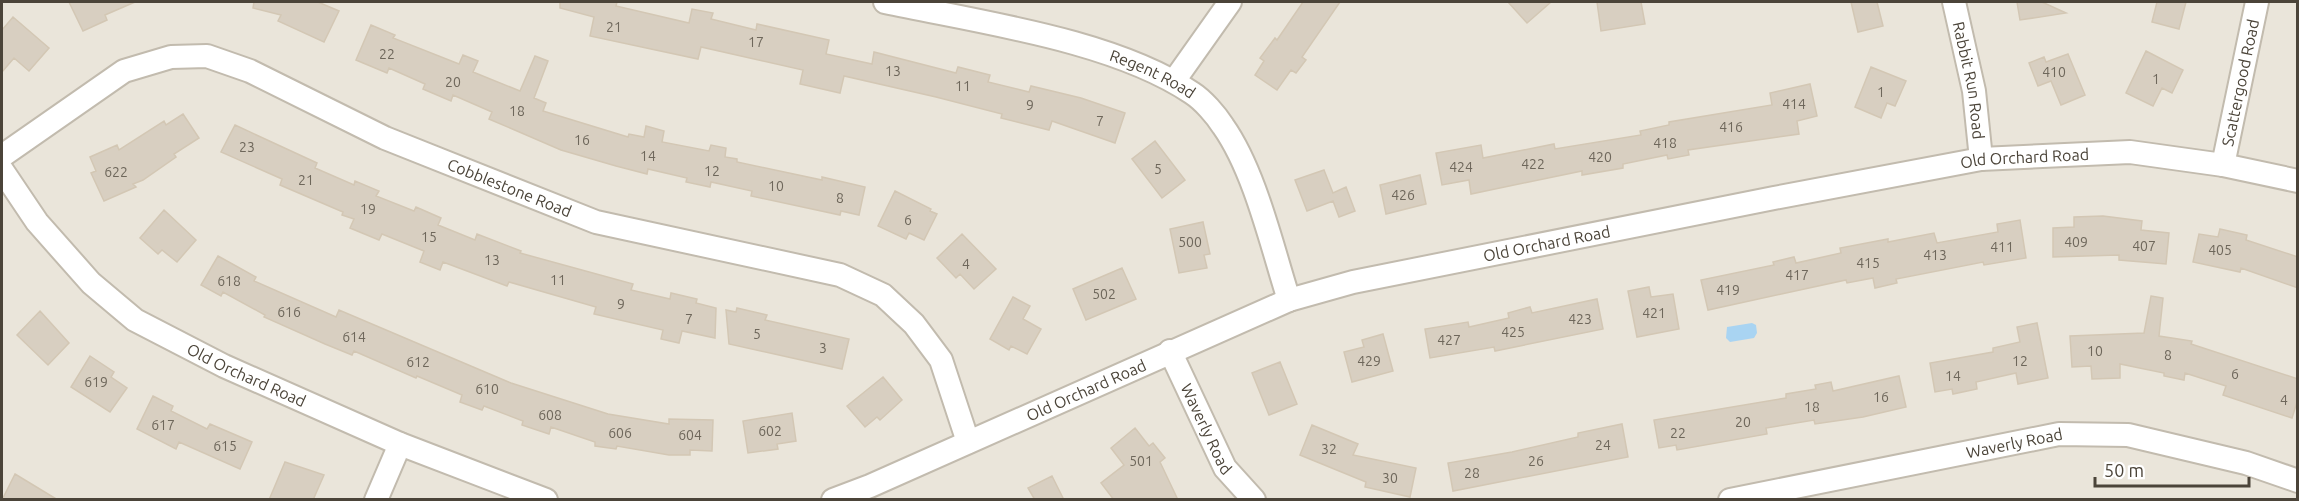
<svg xmlns="http://www.w3.org/2000/svg" width="2299" height="501" font-family="Ubuntu,sans-serif">
<style>
.residential{fill:#eae5da}
.water{fill:#a9d4f2}
.building{fill:#d8cfc1;stroke:#d3c7b4;stroke-width:1.5}
.lines{fill:none;stroke-linecap:round;stroke-linejoin:round}
.street-casing{stroke:#c2bbae;stroke-width:26}
.street{stroke:#fff;stroke-width:22}
.labels{text-anchor:middle;dominant-baseline:central;stroke-width:6;stroke-linejoin:round;paint-order:stroke}
.number-label{font-size:14px;fill:#6e675b}
.street-label{font-size:16px;fill:#4b4439;stroke:#fff}
</style>
<rect width="100%" height="100%" fill="#f6f3ec"/>
<path class="residential" d="M2 2H2297V499H2Z"/>
<path class="water" d="M1752 323 1756 325 1757 333 1754 338 1730 342 1726 338 1727 327Z"/>
<path class="building" d="M69 2H135L105 15 107 20 83 31Z
M254 2H318L339 11 324 42 278 21 281 15 253 8Z
M560 2H617L616 6 689 23 692 9 713 13 711 19 756 30 757 24 829 40 826 54 872 64 874 52 956 73 958 67 990 75 988 82 1029 92 1031 86 1081 98 1125 113 1115 143 1052 121 1049 130 1001 118 1002 114 936 97 844 76 840 93 800 84 803 70 701 47 698 59 590 36 594 17 560 8Z
M1303 2H1340L1302 57 1306 60 1296 73 1291 70 1277 90 1255 75 1264 61 1260 58 1275 38 1277 40Z
M1508 2H1551L1527 23Z
M1597 2H1641L1645 24 1601 31Z
M1851 2H1877L1883 26 1858 32Z
M2017 2H2042L2066 13 2020 20Z
M2157 2H2186L2179 29 2152 22Z
M13 17 49 48 29 71 14 58 2 72V30Z
M371 25 395 35 393 38 459 64 463 55 478 61 473 72 520 91 535 56 548 61 534 98 546 103 543 111 628 137 629 134 644 137 646 126 664 131 662 142 709 151 711 145 726 148 725 157 737 159V162L822 180V177L865 187 859 215 841 211 840 215 751 196 752 191 711 182 710 187 686 182 687 178 648 169 647 174 616 166 561 150 489 119 492 112 453 95 451 101 423 89 425 84 389 68 387 73 356 60Z
M2146 51 2183 70 2172 93 2162 88 2153 106 2126 93Z
M2068 54 2085 95 2061 105 2051 81 2038 86 2029 63 2044 57 2046 62Z
M1871 67 1906 81 1895 106 1887 103 1881 118 1855 107Z
M1810 84 1817 116 1797 121 1799 134 1688 150 1689 155 1668 159 1667 155 1623 164V168L1582 175V171L1471 194 1469 180 1442 185 1436 153 1481 145 1483 158 1554 144 1555 149 1641 135 1640 131 1669 125V122L1772 105 1770 93Z
M183 114 199 138 174 154 176 157 143 180 133 184 136 187 104 201 91 173 96 171 90 157 117 145 119 150 164 121 166 125Z
M235 125 317 163 315 168 354 185 355 181 379 191 376 196 414 211 416 207 441 218 438 225 475 240 477 234 521 251 520 253 633 284 631 290 670 299 671 293 697 299 696 303 716 308 715 338 682 331 679 343 661 339 663 330 594 314 596 307 509 282 507 286 443 262 440 270 420 262 424 251 382 234 379 240 350 228 354 219 342 215 343 212 280 185 282 179 221 152Z
M1155 141 1185 180 1162 198 1132 159Z
M1324 170 1333 193 1346 187 1355 211 1339 217 1333 201 1307 211 1295 180Z
M1420 175 1426 204 1386 214 1380 185Z
M895 191 931 209 930 211 937 214 924 240 909 233 906 239 878 226Z
M164 210 196 240 177 262 162 250 158 254 140 238Z
M2103 216 2142 221 2141 230 2169 233 2166 264 2119 260V255L2053 257V228L2074 227V217Z
M2020 220 2026 258 1984 265 1983 262 1896 279 1897 283 1875 288 1873 278 1847 283 1846 280 1708 310 1701 280 1774 265 1773 262 1794 257 1796 263 1841 253 1840 248 1888 239V242L1934 233 1937 243 1998 232 1997 224Z
M1203 222 1210 254 1204 255 1207 268 1179 273 1170 229Z
M2220 229 2247 235 2246 240 2298 257V288L2241 268 2240 272 2193 262 2199 234 2218 237Z
M962 234 996 269 974 289 960 274 956 278 937 258Z
M218 256 256 277 254 281 336 317 339 310 511 383 608 414 669 424V419L713 420 712 451 690 450V455H669L617 446 616 449 595 446V442L551 427 549 434 522 425 523 421 484 406 482 410 460 402 462 395 417 376 416 378 354 351 352 355 325 344 264 317 265 315 223 292 221 296 201 285Z
M1122 268 1136 299 1086 320 1073 289Z
M1649 287 1651 297 1673 294 1679 329 1637 337 1628 291Z
M2151 296 2163 298 2159 336 2192 341 2191 344 2298 379V399L2292 418 2223 395 2226 386 2185 373 2184 380 2164 376V373L2120 364V378L2092 379 2091 366 2072 367 2070 336 2144 333Z
M1013 297 1030 306 1023 319 1041 329 1027 354 1011 346 1009 350 990 339Z
M1597 299 1603 329 1495 351 1494 347 1430 358 1425 329 1468 322 1469 327 1509 318 1508 313 1530 307 1532 313Z
M737 308 767 315 765 320 849 339 842 369 729 344 726 310 736 312Z
M40 311 69 343 48 365 17 335Z
M2037 323 2048 378 2018 384 2016 373 1976 382 1977 389 1953 394 1952 389 1935 392 1930 363 1993 352V348L2020 342 2017 327Z
M1383 334 1393 371 1352 382 1344 352 1364 347 1362 340Z
M90 356 114 372 111 377 127 388 110 412 71 387Z
M1280 362 1297 404 1269 415 1252 373Z
M1899 376 1906 407 1863 417 1815 424 1814 420 1766 428 1767 434 1677 450 1676 445 1659 448 1654 420 1786 398V394L1816 389 1815 385 1831 382 1833 391Z
M883 377 902 400 880 420 877 417 865 427 847 406Z
M153 396 173 406 171 411 207 429 210 424 252 442 240 469 179 442 176 449 137 429Z
M792 413 796 441 777 444 778 449 748 453 743 421Z
M1622 424 1628 457 1453 491 1448 463 1512 452 1578 437V433Z
M1312 425 1358 444 1353 455 1416 468 1410 497 1365 487 1366 482 1300 455Z
M1135 428 1149 446 1153 443 1165 458 1160 462 1178 500H1114L1101 483 1124 465 1111 448Z
M285 462 324 475 313 500H269Z
M15 474 58 500H2Z
M1052 476 1064 500H1035L1028 488Z"/>
<g class="lines">
<g class="street-casing">
<g id="street">
<path id="s1" d="M885 2C978 22 1114 40 1192 93 1203 100 1216 115 1223 126 1255 171 1272 247 1289 300"/>
<path id="s2" d="M1954 2 1974 91 1981 159"/>
<path d="M1174 81 1230 2"/>
<path id="s3" d="M2 156 124 71 171 57 207 56 250 71 385 138 596 222 840 275 883 295 914 324 941 360 968 442"/>
<path id="s4" d="M2223 165 2257 2"/>
<path id="s5" d="M2 170 37 222 91 283 135 320 224 366 400 444 546 500"/>
<path id="s6" d="M1170 351 1225 468 1254 500"/>
<path d="M376 500 400 444"/>
<path id="s7" d="M833 500 870 486 1289 300 1353 282 1774 198 1981 159 2130 152 2223 165 2298 181"/>
<path id="s8" d="M1730 500 2059 434 2128 435 2246 463 2298 481"/>
</g>
</g>
<use href="#street" class="street"/>
</g>
<g class="labels">
<g class="number-label">
<text x="614" y="27">21</text>
<text x="756" y="42">17</text>
<text x="387" y="54">22</text>
<text x="893" y="71">13</text>
<text x="2054" y="72">410</text>
<text x="2156" y="79">1</text>
<text x="453" y="82">20</text>
<text x="963" y="86">11</text>
<text x="1881" y="92">1</text>
<text x="1794" y="104">414</text>
<text x="1030" y="105">9</text>
<text x="517" y="111">18</text>
<text x="1100" y="121">7</text>
<text x="1731" y="127">416</text>
<text x="582" y="140">16</text>
<text x="1665" y="143">418</text>
<text x="247" y="147">23</text>
<text x="648" y="156">14</text>
<text x="1600" y="157">420</text>
<text x="1533" y="164">422</text>
<text x="1461" y="167">424</text>
<text x="1158" y="169">5</text>
<text x="712" y="171">12</text>
<text x="116" y="172">622</text>
<text x="306" y="180">21</text>
<text x="776" y="186">10</text>
<text x="1403" y="195">426</text>
<text x="840" y="198">8</text>
<text x="368" y="209">19</text>
<text x="908" y="220">6</text>
<text x="429" y="237">15</text>
<text x="1190" y="242">500</text>
<text x="2076" y="242">409</text>
<text x="2144" y="246">407</text>
<text x="2002" y="247">411</text>
<text x="2220" y="250">405</text>
<text x="1935" y="255">413</text>
<text x="492" y="260">13</text>
<text x="1868" y="263">415</text>
<text x="966" y="264">4</text>
<text x="1797" y="275">417</text>
<text x="558" y="280">11</text>
<text x="229" y="281">618</text>
<text x="1728" y="290">419</text>
<text x="1104" y="294">502</text>
<text x="621" y="304">9</text>
<text x="289" y="312">616</text>
<text x="1654" y="313">421</text>
<text x="689" y="319">7</text>
<text x="1580" y="319">423</text>
<text x="1513" y="332">425</text>
<text x="757" y="334">5</text>
<text x="354" y="337">614</text>
<text x="1449" y="340">427</text>
<text x="823" y="348">3</text>
<text x="2095" y="351">10</text>
<text x="2168" y="355">8</text>
<text x="1369" y="361">429</text>
<text x="2020" y="361">12</text>
<text x="418" y="362">612</text>
<text x="2235" y="374">6</text>
<text x="1953" y="376">14</text>
<text x="96" y="382">619</text>
<text x="487" y="389">610</text>
<text x="1881" y="397">16</text>
<text x="2284" y="400">4</text>
<text x="1812" y="407">18</text>
<text x="550" y="415">608</text>
<text x="1743" y="422">20</text>
<text x="163" y="425">617</text>
<text x="770" y="431">602</text>
<text x="620" y="433">606</text>
<text x="1678" y="433">22</text>
<text x="690" y="435">604</text>
<text x="1603" y="445">24</text>
<text x="225" y="446">615</text>
<text x="1329" y="449">32</text>
<text x="1141" y="461">501</text>
<text x="1536" y="461">26</text>
<text x="1472" y="473">28</text>
<text x="1390" y="478">30</text>
</g>
<g class="street-label">
<text stroke="none"><textPath href="#s1" startOffset="278">Regent Road</textPath></text>
<text stroke="none"><textPath href="#s2" startOffset="80">Rabbit Run Road</textPath></text>
<text stroke="none"><textPath href="#s4" startOffset="84">Scattergood Road</textPath></text>
<text stroke="none"><textPath href="#s7" startOffset="1248">Old Orchard Road</textPath></text>
<text stroke="none"><textPath href="#s3" startOffset="564">Cobblestone Road</textPath></text>
<text stroke="none"><textPath href="#s7" startOffset="762">Old Orchard Road</textPath></text>
<text stroke="none"><textPath href="#s5" startOffset="326">Old Orchard Road</textPath></text>
<text stroke="none"><textPath href="#s7" startOffset="276">Old Orchard Road</textPath></text>
<text stroke="none"><textPath href="#s6" startOffset="86">Waverly Road</textPath></text>
<text stroke="none"><textPath href="#s8" startOffset="290">Waverly Road</textPath></text>
</g>
</g>
<rect width="2299" height="501" fill="none" stroke="#4b4439" stroke-width="6"/>
<path d="M2095 477v9h154v-9" fill="none" stroke="#4b4439" stroke-width="3"/>
<text x="2104" y="477" font-size="18" fill="#4b4439" stroke="#ffffff" stroke-width="4.5" paint-order="stroke">50 m</text>
</svg>
